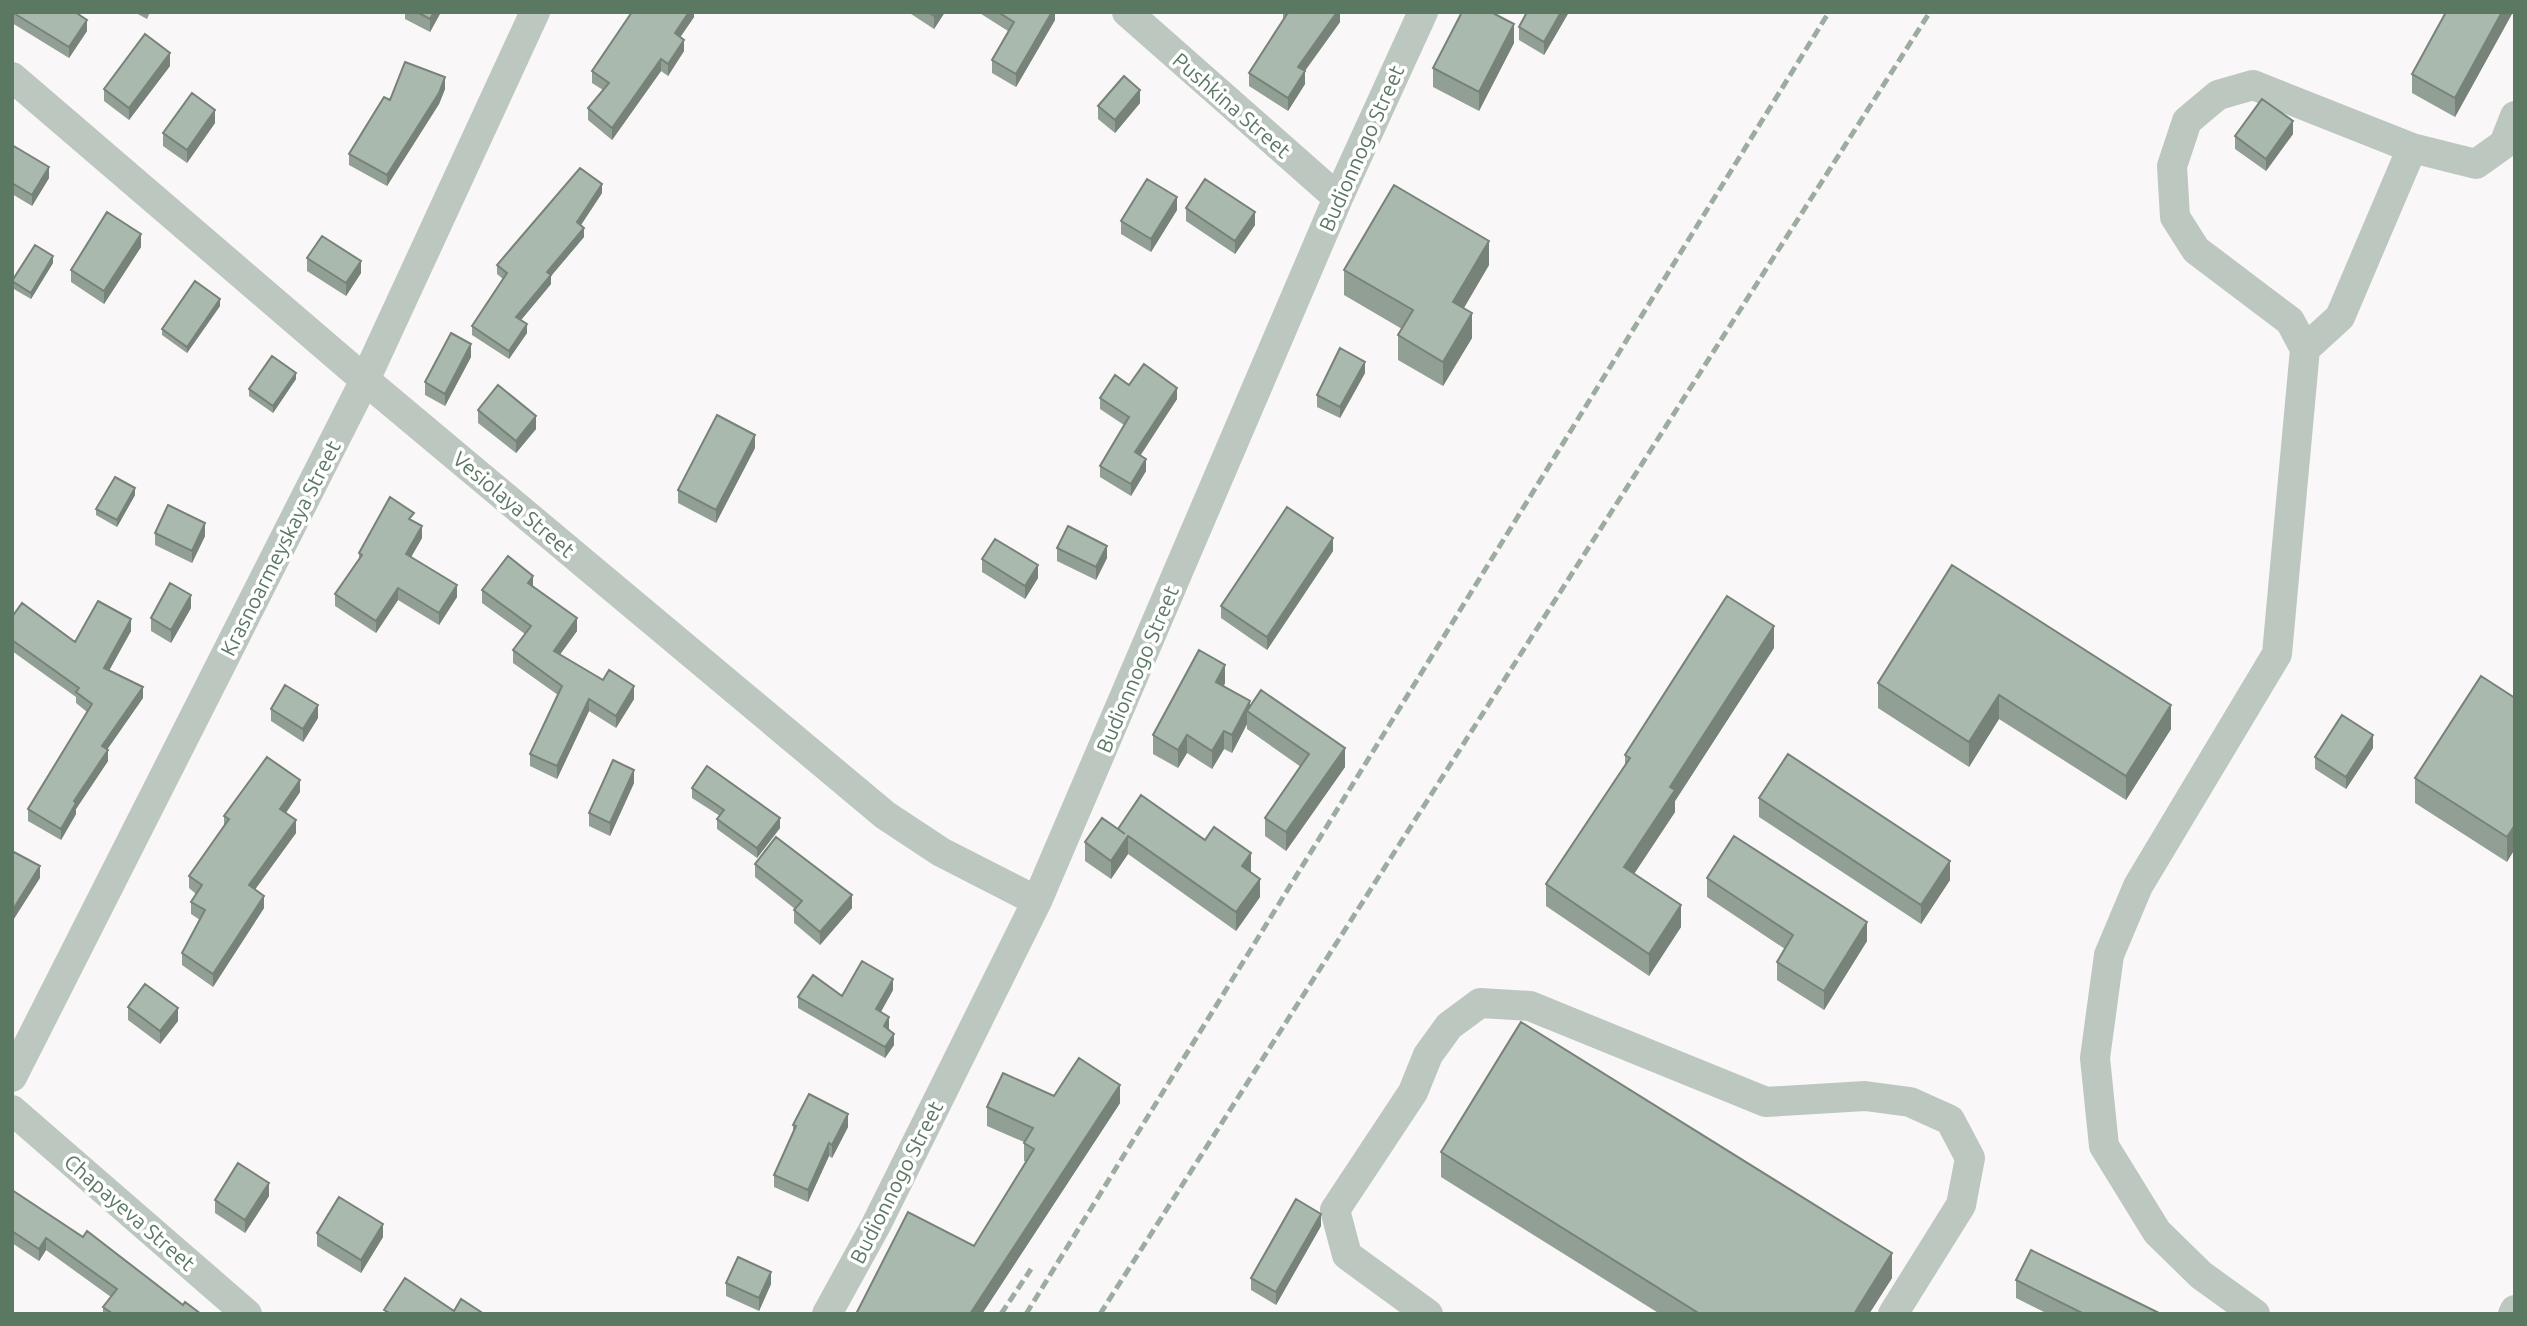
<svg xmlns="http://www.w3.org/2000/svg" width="2527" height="1326" font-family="Ubuntu,sans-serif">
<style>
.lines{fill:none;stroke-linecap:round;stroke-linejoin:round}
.minor{stroke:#bcc7bf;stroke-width:30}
.rail{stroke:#9caca0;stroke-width:5;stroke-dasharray:10 5;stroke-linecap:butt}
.wall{fill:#929f95}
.shaded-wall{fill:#778279}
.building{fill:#aab9ad;stroke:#778279;stroke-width:2}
.labels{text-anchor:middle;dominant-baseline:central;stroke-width:7;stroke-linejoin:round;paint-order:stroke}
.street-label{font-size:21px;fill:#5b7863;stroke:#fff}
</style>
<rect width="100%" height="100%" fill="#faf7f8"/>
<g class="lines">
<path class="minor" d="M1127 12 1338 198
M12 77 365 380 885 815 941 852 1037 901
M2305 349 2340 317 2412 148
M12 1077 365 380 535 12
M12 1110 247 1314
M827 1314 876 1225 1037 901 1338 198 1423 12
M1428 1314 1347 1255 1335 1210 1413 1092 1428 1055 1449 1026 1480 1003 1530 1006 1766 1102 1865 1096 1910 1102 1950 1120 1970 1158 1961 1205 1893 1314
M2255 1314 2201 1275 2157 1232 2104 1146 2095 1058 2109 955 2138 886 2277 654 2305 349 2290 321 2196 250 2175 217 2172 166 2187 121 2218 95 2253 85 2412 148 2476 164 2504 144 2515 116
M2513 1314 2515 1310"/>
<path class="rail" d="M1001 1314 1031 1269
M1026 1314 1829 12
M1100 1314 1930 12"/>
</g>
<path class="wall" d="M12 12 87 31 69 58 12 23Z
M134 12H150L147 19Z
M405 12H441L430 32 405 19Z
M694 12V17L680 37 684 51 668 76 661 71 612 140 588 120V108L603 90 592 83V71Z
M908 12H945L934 29Z
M978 12H1055V20L1016 87 992 73V60L1008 31Z
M1283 12H1340V22L1305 71V84L1288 111 1249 86V73L1283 21Z
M1527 12H1569L1544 55 1519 40V27Z
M2446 12H2513L2455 117 2412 93V74Z
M1514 43 1479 111 1433 87V68Z
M170 66 129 120 104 101V89Z
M445 89 439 104 387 186 349 165V154L390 100Z
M1140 103 1115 133 1098 119V106Z
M215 123 187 163 163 146V133Z
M2293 134 2266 171 2235 149V136Z
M12 145 49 178 32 206 12 194Z
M602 193 581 225 584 237 551 276V284L521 320 527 333 509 359 472 335V326L503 279 497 274V265Z
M1186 208 1255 225 1235 254 1186 221Z
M1177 210 1151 252 1121 234V221Z
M141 247 104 304 71 282V270Z
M307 258 361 273 346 296 307 271Z
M53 263 31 299 12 288V281Z
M1489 265 1464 308 1472 338 1443 386 1398 360V335L1402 329 1344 295V270Z
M220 306 187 353 162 335V329Z
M471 357 445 406 425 395V382Z
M1365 373 1340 418 1317 407V395Z
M296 379 273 413 249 396V389Z
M1129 385 1177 399 1140 455 1146 471 1131 496 1100 477V466L1124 425 1100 409V398Z
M478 410 536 429 516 453 478 423Z
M755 448 716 523 678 503V490Z
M135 495 117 527 96 515V509Z
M414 522 422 538 411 557 457 597 439 625 398 600 376 633 335 606V594L359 560V553Z
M155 533 205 536 192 563 155 545Z
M1057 548 1107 558 1096 580 1057 561Z
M1333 551 1267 650 1221 618V606Z
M982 559 1038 578 1025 599 982 572Z
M1952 565 2171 729 2126 800 1999 719 1969 767 1878 708V683Z
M533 587 577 631 560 654 634 699 616 728 589 711 557 779 530 766V754L558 695 513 663V650L525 634 482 603V590Z
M191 608 171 643 151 631V618Z
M12 617 75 642 131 631 109 670 143 698 107 749 108 761 76 809V814L61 840 28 821V809L87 712 76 703V697L12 651Z
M1774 648 1675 801V812L1634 874 1681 927 1649 976 1546 906V884L1625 766V755Z
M1225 683 1224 686 1250 706 1345 767 1286 851 1265 836V818L1301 767 1247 729V724L1232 753 1224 749 1212 769 1187 753 1178 768 1153 754V735Z
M2515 698 2507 862 2415 803V778Z
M271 709 318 718 303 742 271 721Z
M2373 748 2346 789 2315 769V757Z
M634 783 610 836 589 826V813Z
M692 788 780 828 757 858 717 829V819L720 816 692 798Z
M300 792 286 813 296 833 255 889 264 908 213 987 182 965V953L200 920 191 914V902L196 894 189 888V876L224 826V816Z
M1759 798 1950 880 1921 924 1759 817Z
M1118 829 1205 840 1251 871 1250 872 1260 897 1236 931 1128 854 1111 879 1085 861V842Z
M755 864 852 908 820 945 794 923V910L795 909 755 877Z
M1707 878 1867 941 1824 1010 1777 980V962L1785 949 1707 897Z
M893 990 881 1012 889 1028 888 1030 894 1045 885 1058 798 1008V997L842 996Z
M128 1007 178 1021 160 1044 128 1020Z
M1054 1096 1120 1103 982 1314H856L974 1246 1026 1162 1024 1161V1142L987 1126V1107Z
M793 1125 848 1127 832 1158 829 1156 808 1202 774 1187V1175L793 1134Z
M1441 1152 1892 1278 1869 1314H1660L1441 1177Z
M12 1190 183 1305 201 1314H103V1307L111 1297 46 1250 39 1261 12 1243Z
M269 1196 245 1233 215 1213V1200Z
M1321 1226 1276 1305 1251 1290V1278Z
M317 1233 383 1237 361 1273 317 1246Z
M2016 1280 2161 1314H2048L2016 1298Z
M726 1283 771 1284 759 1311 726 1296Z"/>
<path class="shaded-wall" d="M434 12H441L430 32V19Z
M689 12H694V17L675 45V33Z
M937 12H945L934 29V16Z
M1052 12H1055V20L1016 87V74Z
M1337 12H1340V22L1298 80V67Z
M1561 12H1569L1544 55V42Z
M2502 12H2513L2455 117V98Z
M87 20V31L69 58V47Z
M1514 24V43L1479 111V92Z
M684 40V51L668 76V64Z
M170 53V66L129 120V108Z
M661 59V71L612 140V128Z
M1305 71V84L1288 111V98Z
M445 77V89L439 104 387 186V175Z
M1140 90V103L1115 133V120Z
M215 110V123L187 163V150Z
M2293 121V134L2266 171V159Z
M49 167V178L32 206V195Z
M602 184V193L577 231V222Z
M1177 197V210L1151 252V239Z
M1255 212V225L1235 254V241Z
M584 228V237L551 276V284L516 326V317L547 272Z
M141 234V247L104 304V291Z
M1489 241V265L1453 326V302Z
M53 256V263L31 299V293Z
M361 261V273L346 296V283Z
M220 299V306L187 353V347Z
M1472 313V338L1443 386V362Z
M527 324V333L509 359V351Z
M471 344V357L445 406V394Z
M1365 362V373L1340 418V407Z
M296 373V379L273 413V406Z
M1177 388V399L1135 464V452Z
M536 416V429L516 453V441Z
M755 435V448L716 523V510Z
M1146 459V471L1131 496V484Z
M135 488V495L117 527V520Z
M205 523V536L192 563V551Z
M422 526V538L406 566V554Z
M1333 538V551L1267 650V637Z
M1107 546V558L1096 580V567Z
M1038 565V578L1025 599V586Z
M533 576V588L528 583Z
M457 585V597L439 625V613Z
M398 588V600L376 633V621Z
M191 595V608L171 643V630Z
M577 618V631L554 663V651Z
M131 619V631L104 680V668Z
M1774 626V648L1675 801V812L1624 889V867L1670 787Z
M1225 665V683L1216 700V682Z
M634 686V699L616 728V716Z
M143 687V698L102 757V746Z
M1999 695V719L1969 767V742Z
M589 699V711L557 779V766Z
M1250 701V713L1247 711V724L1232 753V735Z
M318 705V718L303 742V729Z
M2171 705V729L2126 800V776Z
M1224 731V749L1212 769V751Z
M1187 735V753L1178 768V750Z
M2373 735V748L2346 789V777Z
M1345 748V767L1286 851V832Z
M108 750V761L76 809V814L61 840V829L74 801Z
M634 770V783L610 836V823Z
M300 780V792L280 821V809Z
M780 818V828L757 858V848Z
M296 820V833L249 898V885Z
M2515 825V849L2507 862V837Z
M1128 836V854L1111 879V861Z
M1251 853V871L1242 884V866Z
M1950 861V880L1921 924V905Z
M40 866V878L12 922V911Z
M1260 879V897L1236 931V912Z
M852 895V908L820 945V932Z
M264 896V908L213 987V974Z
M1681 905V927L1649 976V954Z
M1867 922V941L1824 1010V991Z
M893 979V990L876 1020V1009Z
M178 1008V1021L160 1044V1031Z
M889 1017V1028L884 1037V1026Z
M894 1034V1045L885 1058V1047Z
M1120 1085V1103L982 1314H970Z
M848 1114V1127L832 1158V1145Z
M829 1143V1156L808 1202V1190Z
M269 1183V1196L245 1233V1220Z
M1321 1214V1226L1276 1305V1292Z
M383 1224V1237L361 1273V1260Z
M46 1238V1250L39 1261V1249Z
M1892 1253V1278L1869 1314H1854Z
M771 1272V1284L759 1311V1298Z"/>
<path class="building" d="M12 12H75L87 20 69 47Z
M417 12H434L430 19Z
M632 12H689L675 33 684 40 668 64 661 59 612 128 588 108 609 83 592 71Z
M928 12H937L934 16Z
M998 12H1052L1016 74 992 60 1014 22Z
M1284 12H1337L1298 67 1305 71 1288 98 1249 73 1287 14Z
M1462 12H1491L1514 24 1479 92 1433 68Z
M1527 12H1561L1544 42 1519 27Z
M2446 12H2502L2455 98 2412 74Z
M145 34 170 53 129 108 104 89Z
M405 62 445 77 439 93 387 175 349 154 384 97 390 100Z
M1124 76 1140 90 1115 120 1098 106Z
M192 93 215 110 187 150 163 133Z
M2262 99 2293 121 2266 159 2235 136Z
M12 145 49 167 32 195 12 183Z
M580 168 602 184 577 222 584 228 547 272 551 275 516 317 527 324 509 351 472 326 507 273 497 265Z
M1147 179 1177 197 1151 239 1121 221Z
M1205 179 1255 212 1235 241 1186 208Z
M1394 185 1489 241 1453 302 1472 313 1443 362 1398 335 1413 310 1344 270Z
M107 212 141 234 104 291 71 270Z
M322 236 361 261 346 283 307 258Z
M35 245 53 256 31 293 12 281Z
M195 281 220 299 187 347 162 329Z
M451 333 471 344 445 394 425 382Z
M1340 348 1365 362 1340 407 1317 395Z
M272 356 296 373 273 406 249 389Z
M1144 364 1177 388 1135 452 1146 459 1131 484 1100 466 1129 417 1100 398 1115 375 1129 385Z
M498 385 536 416 516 441 478 410Z
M717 415 755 435 716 510 678 490Z
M115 477 135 488 117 520 96 509Z
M390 497 414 513 409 519 422 526 406 554 457 585 439 613 398 588 376 621 335 594 362 555 359 553Z
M168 505 205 523 192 551 155 533Z
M1287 507 1333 538 1267 637 1221 606Z
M1068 526 1107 546 1096 567 1057 548Z
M995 539 1038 565 1025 586 982 559Z
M508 556 533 576 528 583 577 618 554 651 603 680 609 670 634 686 616 716 589 699 557 766 530 754 562 686 513 650 531 626 482 590Z
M1952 565 2171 705 2126 776 1999 695 1969 742 1878 683Z
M170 583 191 595 171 630 151 618Z
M1727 596 1774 626 1670 787 1675 790 1624 867 1681 905 1649 954 1546 884 1630 758 1625 755Z
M98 601 131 619 104 668 143 687 102 746 108 750 74 801 76 803 61 829 28 809 92 704 76 692 79 688 12 640V617L22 603 75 642Z
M1199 650 1225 665 1216 682 1250 701 1232 735 1224 731 1212 751 1187 735 1178 750 1153 735Z
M2481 676 2515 698V825L2507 837 2415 778Z
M285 685 318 705 303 729 271 709Z
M1261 690 1345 748 1286 832 1265 818 1309 754 1247 711Z
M2342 715 2373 735 2346 777 2315 757Z
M1788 754 1950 861 1921 905 1759 798Z
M267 757 300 780 280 809 296 820 249 885 264 896 213 974 182 953 205 910 191 902 202 885 189 876 229 819 224 816Z
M613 760 634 770 610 823 589 813Z
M707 766 780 818 757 848 717 819 724 810 692 788Z
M1141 795 1205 840 1214 827 1251 853 1242 866 1260 879 1236 912 1128 836 1111 861 1085 842 1102 818 1125 834 1118 829Z
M1734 836 1867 922 1824 991 1777 962 1793 935 1707 878Z
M776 837 852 895 820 932 794 910 802 901 755 864Z
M12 851 40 866 12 911Z
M862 961 893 979 876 1009 889 1017 884 1026 894 1034 885 1047 798 997 813 975 842 996Z
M145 984 178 1008 160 1031 128 1007Z
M1521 1022 1892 1253 1854 1314H1700L1441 1152Z
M1079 1058 1120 1085 970 1314H856L908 1212 974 1246 1034 1149 1024 1143 1033 1128 987 1107 1003 1073 1054 1096Z
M809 1094 848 1114 832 1145 829 1143 808 1190 774 1175 796 1126 793 1125Z
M238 1163 269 1183 245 1220 215 1200Z
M12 1190 83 1237 87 1231 183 1305 185 1302 201 1314H113L103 1307 117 1289 46 1238 39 1249 12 1231Z
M339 1197 383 1224 361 1260 317 1233Z
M1296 1199 1321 1214 1276 1292 1251 1278Z
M2031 1250 2161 1314H2084L2016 1280Z
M738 1257 771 1272 759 1298 726 1283Z
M405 1278 454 1311 461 1299 484 1314H388L389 1313 384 1310Z"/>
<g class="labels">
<g class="street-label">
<text transform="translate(1232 105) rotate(41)">Pushkina Street</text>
<text transform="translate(1361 148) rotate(-66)">Budionnogo Street</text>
<text transform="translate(514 504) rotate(40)">Vesiolaya Street</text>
<text transform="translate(280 548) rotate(-63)">Krasnoarmeyskaya Street</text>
<text transform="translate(1137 669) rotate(-67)">Budionnogo Street</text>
<text transform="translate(896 1182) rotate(-63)">Budionnogo Street</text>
<text transform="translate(130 1212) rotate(41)">Chapayeva Street</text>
</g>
</g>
<rect width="2527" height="1326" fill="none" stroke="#5b7863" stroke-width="28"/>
</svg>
